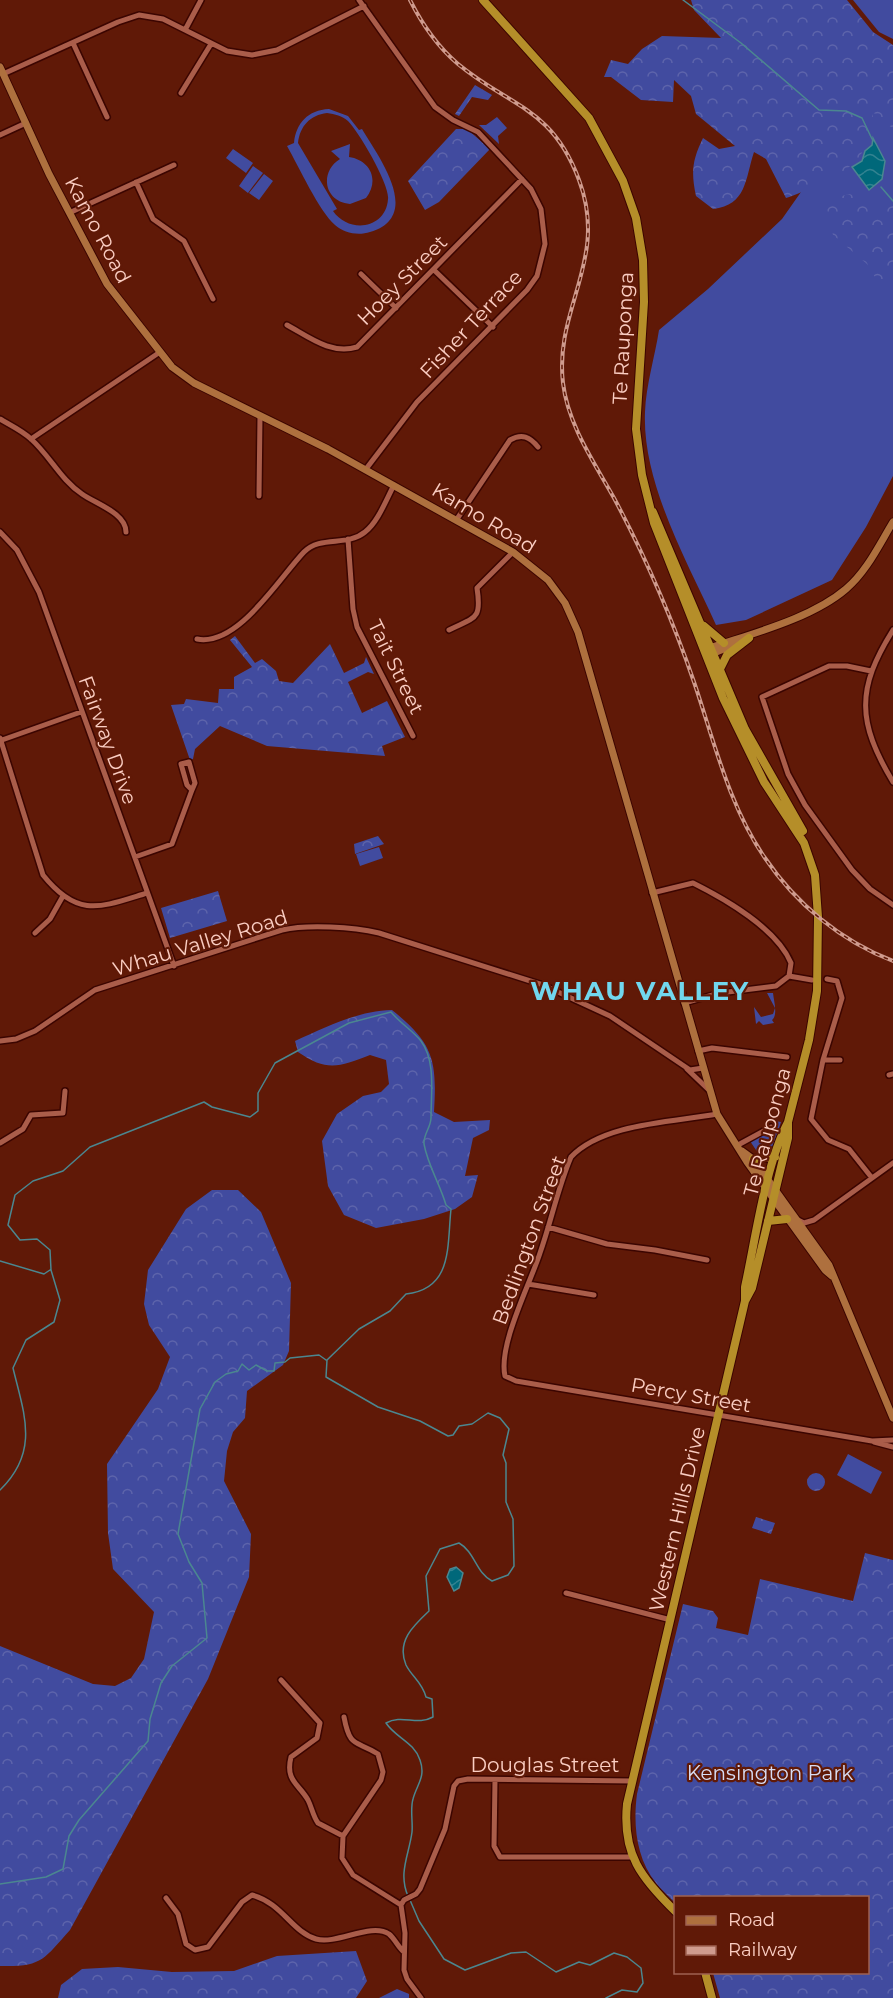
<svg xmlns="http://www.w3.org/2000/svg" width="893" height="1998" font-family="Montserrat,sans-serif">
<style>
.grass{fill:#414b9f;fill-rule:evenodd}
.forest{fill:url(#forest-crowns)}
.water{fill:url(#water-waves);stroke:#4b8790;stroke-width:1.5}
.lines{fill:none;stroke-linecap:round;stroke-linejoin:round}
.stream{stroke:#4b8790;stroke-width:1.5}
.minor-casing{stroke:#3b0500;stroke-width:8}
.secondary-casing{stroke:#3b0500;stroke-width:9}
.trunk-casing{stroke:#3b0500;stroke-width:10}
.minor{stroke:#aa5d4a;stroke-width:5}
.secondary{stroke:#ae703e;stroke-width:7}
.trunk{stroke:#b58e29;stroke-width:8}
.rail-casing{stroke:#cf9b8e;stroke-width:4}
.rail{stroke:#601907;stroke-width:1.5;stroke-dasharray:4.5;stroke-linecap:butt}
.labels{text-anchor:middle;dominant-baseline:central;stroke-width:4.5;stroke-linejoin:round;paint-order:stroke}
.street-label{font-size:20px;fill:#fbcec3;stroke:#601907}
.park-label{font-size:20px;fill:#d7ddf5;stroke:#601907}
.district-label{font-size:26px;font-weight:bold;letter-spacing:1.5px;fill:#71d7ee;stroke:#601907}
</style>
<defs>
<pattern id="forest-crowns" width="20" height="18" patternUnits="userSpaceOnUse" patternTransform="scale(1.5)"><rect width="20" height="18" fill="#414b9f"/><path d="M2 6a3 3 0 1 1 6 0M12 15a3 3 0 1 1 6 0" fill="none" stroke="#5d64ab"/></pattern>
<pattern id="water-waves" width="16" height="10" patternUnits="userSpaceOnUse" patternTransform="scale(1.5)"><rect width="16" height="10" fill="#00687a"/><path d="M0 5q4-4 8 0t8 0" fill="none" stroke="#338391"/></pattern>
</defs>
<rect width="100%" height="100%" fill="#601907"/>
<path class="grass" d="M853 0H893V39L879 32Z
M893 61V476L866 527 832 580 746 620 716 625C687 561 642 483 645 412 646 385 655 356 659 330L708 289 782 219Z
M329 109 348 116 359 130 362 129C378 156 424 216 370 232 358 236 344 233 335 225 319 211 299 167 287 146L294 143C296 123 308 110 329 109ZM327 113C335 114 342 116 348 121 359 132 390 185 388 199 386 229 349 234 333 211L337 209 298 143C300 126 310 115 327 113Z
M497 117 507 128 498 136 499 144 479 125H486Z
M350 144 349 157C370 160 380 180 366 198L350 204C324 202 319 172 340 159L331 151Z
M233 149 253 163 246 173 226 158Z
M253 166 263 173 248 193 239 186Z
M264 174 273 181 259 200 249 193Z
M379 847 383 858 360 866 356 854Z
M767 993H773C774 1002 778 1015 772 1020L774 1023 763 1025 759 1021 756 1024 754 1007 761 1017 773 1014 775 1008Z
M775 1121 781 1122 770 1155 758 1153 750 1141 763 1133 769 1134Z
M848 1454 882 1472 871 1494 837 1475Z"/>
<path class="forest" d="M691 0H847L873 32 893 45V128L886 124 880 115 873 113V134C866 142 864 151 858 159 848 172 802 193 786 198L766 159 754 152C745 179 747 205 713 209L696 196C691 172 692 161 703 138L719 149 735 146 696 114 691 96 674 80 673 102 641 100 611 77H604L611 60 628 64 642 49 662 36 721 38 694 10Z
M475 85 492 95 488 100 472 97 459 116 455 114Z
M456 129H467L490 149 439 202 425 210 408 181Z
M849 194 876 201 893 198V272L878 282 867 264 833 235 825 201Z
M235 636 255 663 262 659 276 671 279 681 293 683 330 644 344 673 364 663 366 657 374 674 368 672 348 682 362 713 387 701 405 737 382 746 385 756 267 746 220 726 195 749 193 759 190 760 171 705 184 704 186 699 218 703 219 689H234V677L252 667 230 640Z
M378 836 384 844 355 854 354 844Z
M218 891 227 921 170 938 161 908Z
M392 1010C434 1044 437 1060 434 1112L454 1122 490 1120 489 1130 473 1138 465 1176 478 1175 472 1197 455 1209 424 1219 376 1228 344 1215 328 1186 322 1141 337 1114 363 1096 381 1092 389 1084 386 1060 370 1055C339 1067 327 1072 298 1052L295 1041C326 1027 357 1011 392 1010Z
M212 1190H238L261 1212 291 1283 289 1351 283 1365 247 1391 245 1418 233 1432 227 1451 224 1481 251 1534 249 1577 208 1679 70 1930C43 1960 42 1967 0 1966V1646L93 1684 115 1686 131 1678 144 1659 154 1612 113 1569 108 1533 107 1464 158 1389 170 1357 149 1325 144 1304 148 1270 186 1209Z
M807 1482a9 9 0 1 1 18 0a9 9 0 1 1-18 0Z
M756 1517 775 1523 771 1534 752 1528Z
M865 1553 893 1560V1998H720L713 1973 868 1972V1898H676L675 1903C669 1896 661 1890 656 1883 636 1858 633 1824 637 1794L683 1604 713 1611 718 1618 716 1628 748 1635 760 1579 853 1601Z
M356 1951 367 1981 356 1998H58L61 1985 82 1969 118 1967 172 1972 234 1971 277 1956Z
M397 1989 409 1994V1998H379Z"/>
<path class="water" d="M873 138 885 161 882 179 869 190 852 167 862 161 865 151 872 145Z
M456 1567 463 1573 459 1588 454 1591 447 1577 450 1569Z"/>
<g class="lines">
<path class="stream" d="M683 0 741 43 819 110 846 111 862 118 872 139
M881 187 893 201
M0 1261 44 1274 50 1270
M0 1490C40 1451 24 1414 13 1368L26 1340 54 1322 60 1300 51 1270 50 1250 37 1239 20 1240 8 1225 15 1195 33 1181 63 1171 90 1147 204 1102 212 1107 250 1117 258 1111V1093L275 1063 349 1023 391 1012C399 1022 414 1032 421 1041 436 1061 431 1093 431 1118 431 1127 423 1135 424 1144 428 1166 440 1184 446 1205L451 1209C447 1246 453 1289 406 1294L390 1311 359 1329 327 1360 326 1377 378 1407 420 1421 448 1436 453 1435 459 1426 472 1424 488 1413 500 1418 509 1429 503 1455 506 1463V1502L513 1519 514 1566 508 1575 492 1581C476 1573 475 1552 459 1543L440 1549 426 1576 429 1611C414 1625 396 1641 406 1665 412 1677 422 1682 426 1697L432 1699 433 1717C417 1726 402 1714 386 1723 396 1738 414 1742 420 1760 426 1777 417 1784 413 1799 410 1809 413 1822 412 1832 409 1855 398 1873 408 1896
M0 1884 46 1877 63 1869 69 1836 79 1820 148 1741 150 1719 161 1683 172 1666 207 1638 202 1583 189 1562 178 1534 200 1409 215 1382 226 1374 238 1371 242 1364 249 1370 256 1365 267 1371H274L275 1363 285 1362 290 1358 319 1355 326 1360
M410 1900 419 1921 444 1959 465 1970 511 1953 526 1952 556 1972 579 1962 590 1965 614 1953 627 1957 641 1968 643 1983 637 1992 622 1990 606 1998"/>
<g class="minor-casing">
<path id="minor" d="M359 0 435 107 453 120 478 132 531 189 541 209 545 244 537 276 527 290 417 402 366 469
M185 30 201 0
M73 43 107 117
M3 74 118 22 139 15 163 19 227 51 252 55 277 50 364 6
M181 93 211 44
M0 135 26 123
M136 182 153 219 184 241 213 299
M69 213 174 165
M434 270 493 327
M361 274 396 308
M287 325C309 337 331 355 357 347L522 179
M0 419C10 425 23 431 31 439 50 456 61 480 82 494 96 504 126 513 126 532
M31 439 160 352
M259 496 260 416
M457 519 510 440C522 433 530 437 538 447
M0 532 17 550 39 592 174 966
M348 539 353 609 357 627 413 736
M449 630C475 617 482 620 477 588L513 552
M893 630C856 689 857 722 893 782
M197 639C238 647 279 578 304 552 321 535 347 547 365 532 378 522 386 500 394 485
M871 671 847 666H829L762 697 788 774 805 805 852 870 870 889 893 905
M0 738 43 875C78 919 101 907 147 893
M2 740 81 712
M135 857 172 844 192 790 187 785 181 764 189 762 195 783 192 790
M652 893 693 883C725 899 777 929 791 963L789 976 776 986 720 993 684 1003
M35 933 50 919 63 896
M789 976 812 980
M827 979 837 981 842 998 823 1060 811 1119 828 1140 849 1149 872 1178
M0 1041 16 1039 35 1031 95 990 282 930C308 924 353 927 379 933L543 985 610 1016 690 1070 703 1068
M698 1051 712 1048 787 1057
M823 1060H840
M687 1069 710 1091
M889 1075 893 1074
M717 1114C674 1122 603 1123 571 1157 558 1187 551 1222 540 1253 530 1284 498 1345 505 1376L516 1381 872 1441 893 1440
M0 1143 23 1129 31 1115 63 1113 65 1091
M738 1145 771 1127
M798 1220 804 1223 814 1220 893 1163
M548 1227 607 1244 655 1250 707 1260
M528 1284 594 1295
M874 1442 893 1447
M566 1593 671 1620
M281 1680 320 1723 317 1738 291 1757C285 1781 299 1784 308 1800 312 1808 313 1816 318 1823L343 1836
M344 1717C350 1749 356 1740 378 1754L383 1772 381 1780 343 1836 342 1858 353 1875 401 1905
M495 1780 494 1846 500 1857H633
M166 1898 178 1914 186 1944 195 1950 208 1947 242 1902 252 1895C282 1903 292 1932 316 1939 337 1945 371 1922 389 1934 395 1939 398 1947 404 1952
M421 1998 407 1979 404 1970 405 1933 401 1905 404 1900 416 1894 420 1889 445 1829 454 1786 458 1781 468 1779 633 1781"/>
</g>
<g class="secondary-casing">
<path id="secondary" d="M0 67 49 174 107 284 172 367 194 383 328 449 513 552 548 580 565 603 578 632 717 1114 747 1162 825 1270 832 1276
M707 649C750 634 811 619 846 589 867 571 879 545 893 522
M709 655 743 641
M742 1151 753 1159 829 1265 893 1418"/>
</g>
<g class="trunk-casing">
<path id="trunk" d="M483 0 589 118 623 181 636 218 643 260 644 302 636 429 642 475 654 523 723 698 764 782 804 843 815 875 818 917 817 991 809 1040 788 1122C765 1166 756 1237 745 1287V1301
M653 512 745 729 803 831
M704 626 724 643
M719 671 727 655 749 638
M753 1159 775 1157
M768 1221 787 1219
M676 1912C641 1878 622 1854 627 1804L745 1301 752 1288 788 1138V1123
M705 1972 712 1998"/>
</g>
<use href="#minor" class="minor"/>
<use href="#secondary" class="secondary"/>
<use href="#trunk" class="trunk"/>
<g class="rail-casing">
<path id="rail" d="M410 0C422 24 437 46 458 64 510 107 552 107 579 180 609 260 554 308 563 383 568 425 594 462 614 498 646 558 672 618 694 682 714 741 729 806 765 858 796 904 841 941 893 961"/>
</g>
<use href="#rail" class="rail"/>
</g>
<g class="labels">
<g class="street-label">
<text transform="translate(98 230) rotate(62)">Kamo Road</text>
<text transform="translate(402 280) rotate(-45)">Hoey Street</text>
<text transform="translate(471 324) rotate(-47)">Fisher Terrace</text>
<text transform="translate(623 338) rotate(-87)">Te Rauponga</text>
<text transform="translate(484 518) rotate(31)">Kamo Road</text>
<text transform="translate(396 667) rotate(64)">Tait Street</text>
<text transform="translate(108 740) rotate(70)">Fairway Drive</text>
<text transform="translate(200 943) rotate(-17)">Whau Valley Road</text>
<text transform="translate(767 1132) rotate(-75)">Te Rauponga</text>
<text transform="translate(529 1240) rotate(-70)">Bedlington Street</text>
<text transform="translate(691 1395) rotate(10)">Percy Street</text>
<text transform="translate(677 1519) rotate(-77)">Western Hills Drive</text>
<text x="545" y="1765">Douglas Street</text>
</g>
<g class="park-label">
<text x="770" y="1773">Kensington Park</text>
</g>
<g class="district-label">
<text x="640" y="991">WHAU VALLEY</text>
</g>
</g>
<rect x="674" y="1896" width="195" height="78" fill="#601907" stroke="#9e6152" stroke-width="1.5"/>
<rect x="686" y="1916" width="30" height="9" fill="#ae703e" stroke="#9e6152" stroke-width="1.5"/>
<text x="728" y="1926" font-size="18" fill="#fbcec3">Road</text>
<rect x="686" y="1946" width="30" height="9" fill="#cf9b8e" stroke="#9e6152" stroke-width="1.5"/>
<text x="728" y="1956" font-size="18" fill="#fbcec3">Railway</text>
</svg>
